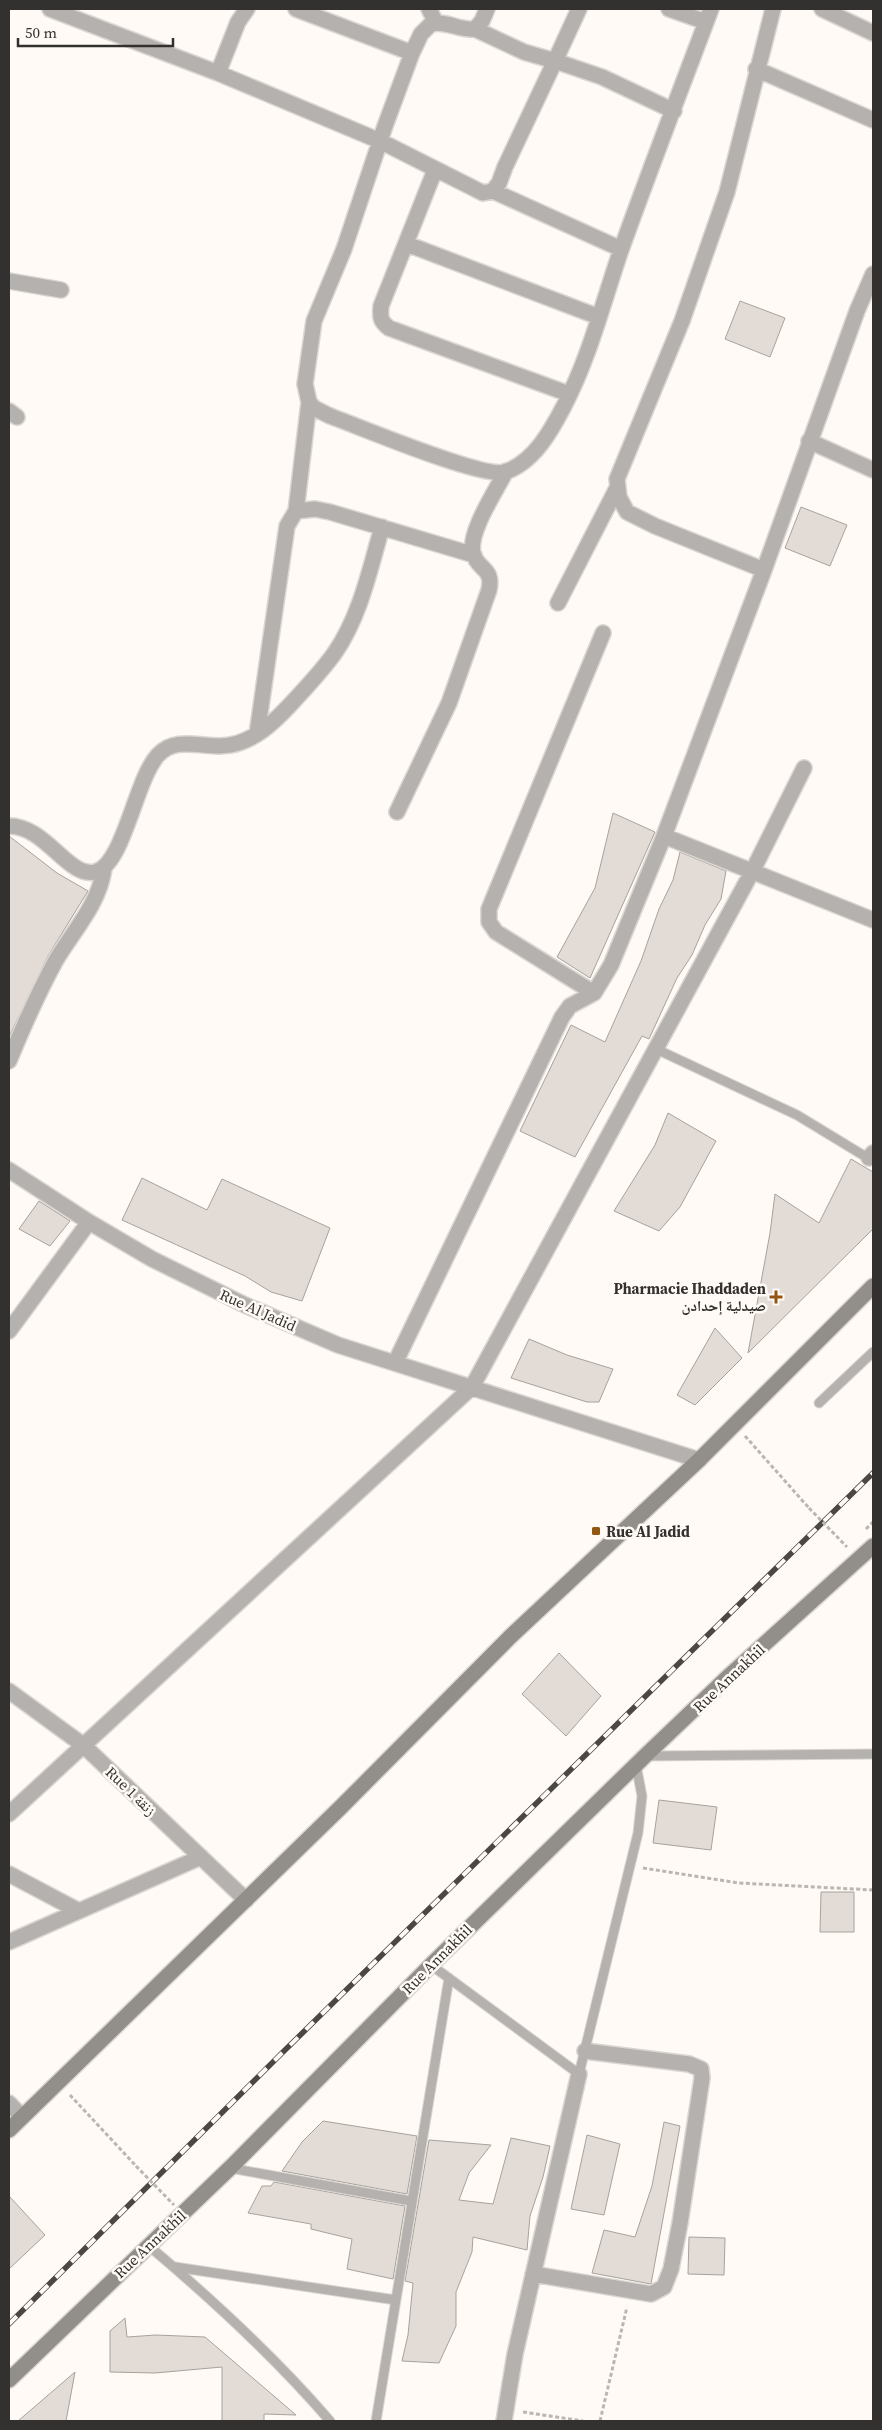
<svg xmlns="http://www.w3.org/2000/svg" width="882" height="2430" font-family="'Source Serif 4','Noto Naskh Arabic',serif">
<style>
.building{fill:#e2dbd6;stroke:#a8a29d}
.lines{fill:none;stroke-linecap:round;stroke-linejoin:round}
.lane-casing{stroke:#dad6d1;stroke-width:11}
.street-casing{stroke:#dad6d1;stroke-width:18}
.secondary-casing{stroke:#dad6d1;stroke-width:18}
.path{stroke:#bab6b2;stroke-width:3;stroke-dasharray:4 2.5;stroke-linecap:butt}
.lane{stroke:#b4b1af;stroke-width:9}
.street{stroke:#b4b1af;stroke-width:15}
.secondary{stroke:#928e8a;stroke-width:15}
.rail-casing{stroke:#4a4745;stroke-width:5.5}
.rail{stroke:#fffaf5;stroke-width:4;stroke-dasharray:11;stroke-linecap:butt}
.path-bridge{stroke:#bab6b2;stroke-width:3;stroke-dasharray:4 2.5;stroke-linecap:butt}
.poi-dot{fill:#915713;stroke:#fffaf5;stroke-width:2}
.labels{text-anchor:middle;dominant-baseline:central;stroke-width:5;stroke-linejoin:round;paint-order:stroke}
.poi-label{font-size:15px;font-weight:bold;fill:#33312f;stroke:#fffaf5;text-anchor:end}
.street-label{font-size:15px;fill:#33312f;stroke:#fffaf5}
</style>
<rect width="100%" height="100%" fill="#fffaf5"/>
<path class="building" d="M740 301 785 318 770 357 725 339Z
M801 507 847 525 830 566 785 548Z
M613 813 655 832 590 978 557 957 595 888Z
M9 836 57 873 88 891 48 956 9 1037Z
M680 852 726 871 721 899 705 925 692 955 677 978 649 1039 642 1036 575 1157 520 1131 571 1025 605 1042 641 961 659 909 673 880Z
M668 1113 716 1141 680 1207 659 1231 614 1211 655 1145Z
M851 1159 873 1172V1229L748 1353 770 1233 775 1194 819 1223Z
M142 1178 207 1210 222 1179 330 1228 302 1301 271 1292 245 1276 122 1220Z
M39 1201 70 1221 50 1246 19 1229Z
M715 1328 742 1358 695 1405 677 1395Z
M529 1339 567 1355 613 1369 599 1402H587L511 1378Z
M559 1653 601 1696 566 1736 522 1694Z
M659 1800 717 1807 711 1850 653 1843Z
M821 1892H854V1932H820Z
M323 2121 417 2136 407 2194 282 2171 302 2142Z
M664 2122 680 2126 651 2284 592 2273 604 2230 635 2237 652 2186Z
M587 2135 620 2144 604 2215 571 2209Z
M511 2138 550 2146 543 2177 530 2216 527 2250 473 2237 472 2252 456 2292V2326L439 2363 402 2361 408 2335 413 2283 405 2281 429 2140 491 2145 469 2173 459 2200 493 2204Z
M274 2182 405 2206 393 2279 347 2269 352 2239 311 2229V2224L248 2213 262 2186H271Z
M9 2196 45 2235 9 2269Z
M689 2237 725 2238 724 2275 688 2274Z
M125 2318 127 2337 156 2335 205 2337 296 2415 264 2414V2421H222V2367L155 2373 110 2372V2331Z
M75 2372 66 2421H18Z"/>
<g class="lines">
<g class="lane-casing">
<path id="lane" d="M656 1049 797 1115 871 1160
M819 1403 873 1352
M646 1756 873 1754
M431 1965 579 2074 638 1833 642 1796 636 1765
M230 2168 411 2201
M149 2246C214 2301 275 2357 330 2421
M175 2267 396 2300
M376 2421 449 1978"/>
</g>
<g class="street-casing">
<path id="street" d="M50 9 218 73 238 22 247 9
M296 9 412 53
M429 9 436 23
M669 9 706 22
M822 9 873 33
M475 29 524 52 555 61 579 9
M756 69 873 120
M218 73 380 141 483 193 493 191 621 249
M435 170 381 306C380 317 380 321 389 328L569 394
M493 191 499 183 505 167 555 61 602 77 674 111
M407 244 599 317
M9 281 61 290
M309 402 314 408 330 416C358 426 483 479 505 472 534 462 551 431 564 406 590 356 603 302 621 250 650 169 681 89 711 9
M9 411 17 417
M809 441 873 470
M296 511 309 402 305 384 314 321 344 249 385 126 412 53 421 34 431 24C447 20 459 31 475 29L482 21 487 9
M764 570 655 526 627 512 619 497 617 479 682 321 727 192 773 9
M558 603 617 488
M257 734 287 526 296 511 315 509 330 512 474 555
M397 812 449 703 489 590C494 567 477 570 473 553 468 532 496 491 506 471
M9 826C46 826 68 878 95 872 124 865 135 780 158 755 177 734 206 750 230 745 254 741 273 723 289 706 305 689 320 673 334 654 360 617 370 569 382 527
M664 836 873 920
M594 993 496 932 489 922V909L603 633
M9 1061C23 1027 38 993 56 960 74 930 99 904 104 869
M869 1158 873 1153
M9 1170 89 1222 152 1259 245 1305 338 1345 699 1460
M9 1331 89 1222
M395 1363 562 1017 570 1006 594 993 611 965 664 836 764 570 857 311 873 274
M9 1691 83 1745 246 1900
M9 1814 472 1387 753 870 804 768
M9 1874 77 1910
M9 1942 201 1857
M9 2103 22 2117
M533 2274 651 2294 664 2287 671 2269 680 2223 702 2078 701 2069 689 2064 585 2051
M504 2421 515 2354 579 2074"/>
</g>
<g class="secondary-casing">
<path id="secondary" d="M9 2130 340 1808 510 1637 699 1460 873 1286
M9 2380 230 2168 431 1965 645 1756 729 1676 873 1546"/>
</g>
<path class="path" d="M745 1436 809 1508
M866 1529 873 1522
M643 1868 739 1883 873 1890
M70 2095 136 2166
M523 2412 583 2421
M600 2421 627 2307"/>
<use href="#lane" class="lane"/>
<use href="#street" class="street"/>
<use href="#secondary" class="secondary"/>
<g class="rail-casing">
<path id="rail" d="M9 2324 283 2052 873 1473"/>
</g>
<use href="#rail" class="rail"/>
<path class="path-bridge" d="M809 1508 847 1547
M136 2166 174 2205"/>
</g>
<g class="poi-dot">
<path d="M773.5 1289.5h5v5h5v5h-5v5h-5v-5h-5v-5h5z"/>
<rect x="591" y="1526" width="10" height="10" rx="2.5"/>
</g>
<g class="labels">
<g class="poi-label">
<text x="766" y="1288">Pharmacie Ihaddaden<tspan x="766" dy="17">صيدلية إحدادن</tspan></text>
<text x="606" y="1531" text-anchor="start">Rue Al Jadid</text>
</g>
<g class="street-label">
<text transform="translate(258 1310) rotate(24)">Rue Al Jadid</text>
<text transform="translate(729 1678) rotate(-43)">Rue Annakhil</text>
<text transform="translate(131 1791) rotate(44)">Rue 1 زنقة</text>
<text transform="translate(437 1959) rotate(-45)">Rue Annakhil</text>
<text transform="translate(150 2244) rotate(-43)">Rue Annakhil</text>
</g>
</g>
<rect width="882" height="2430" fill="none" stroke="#33312f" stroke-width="20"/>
<path d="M18 38v8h155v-8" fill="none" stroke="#33312f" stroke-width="2.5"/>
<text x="25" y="38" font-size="15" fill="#33312f" stroke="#fffaf5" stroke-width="4" paint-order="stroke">50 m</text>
</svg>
